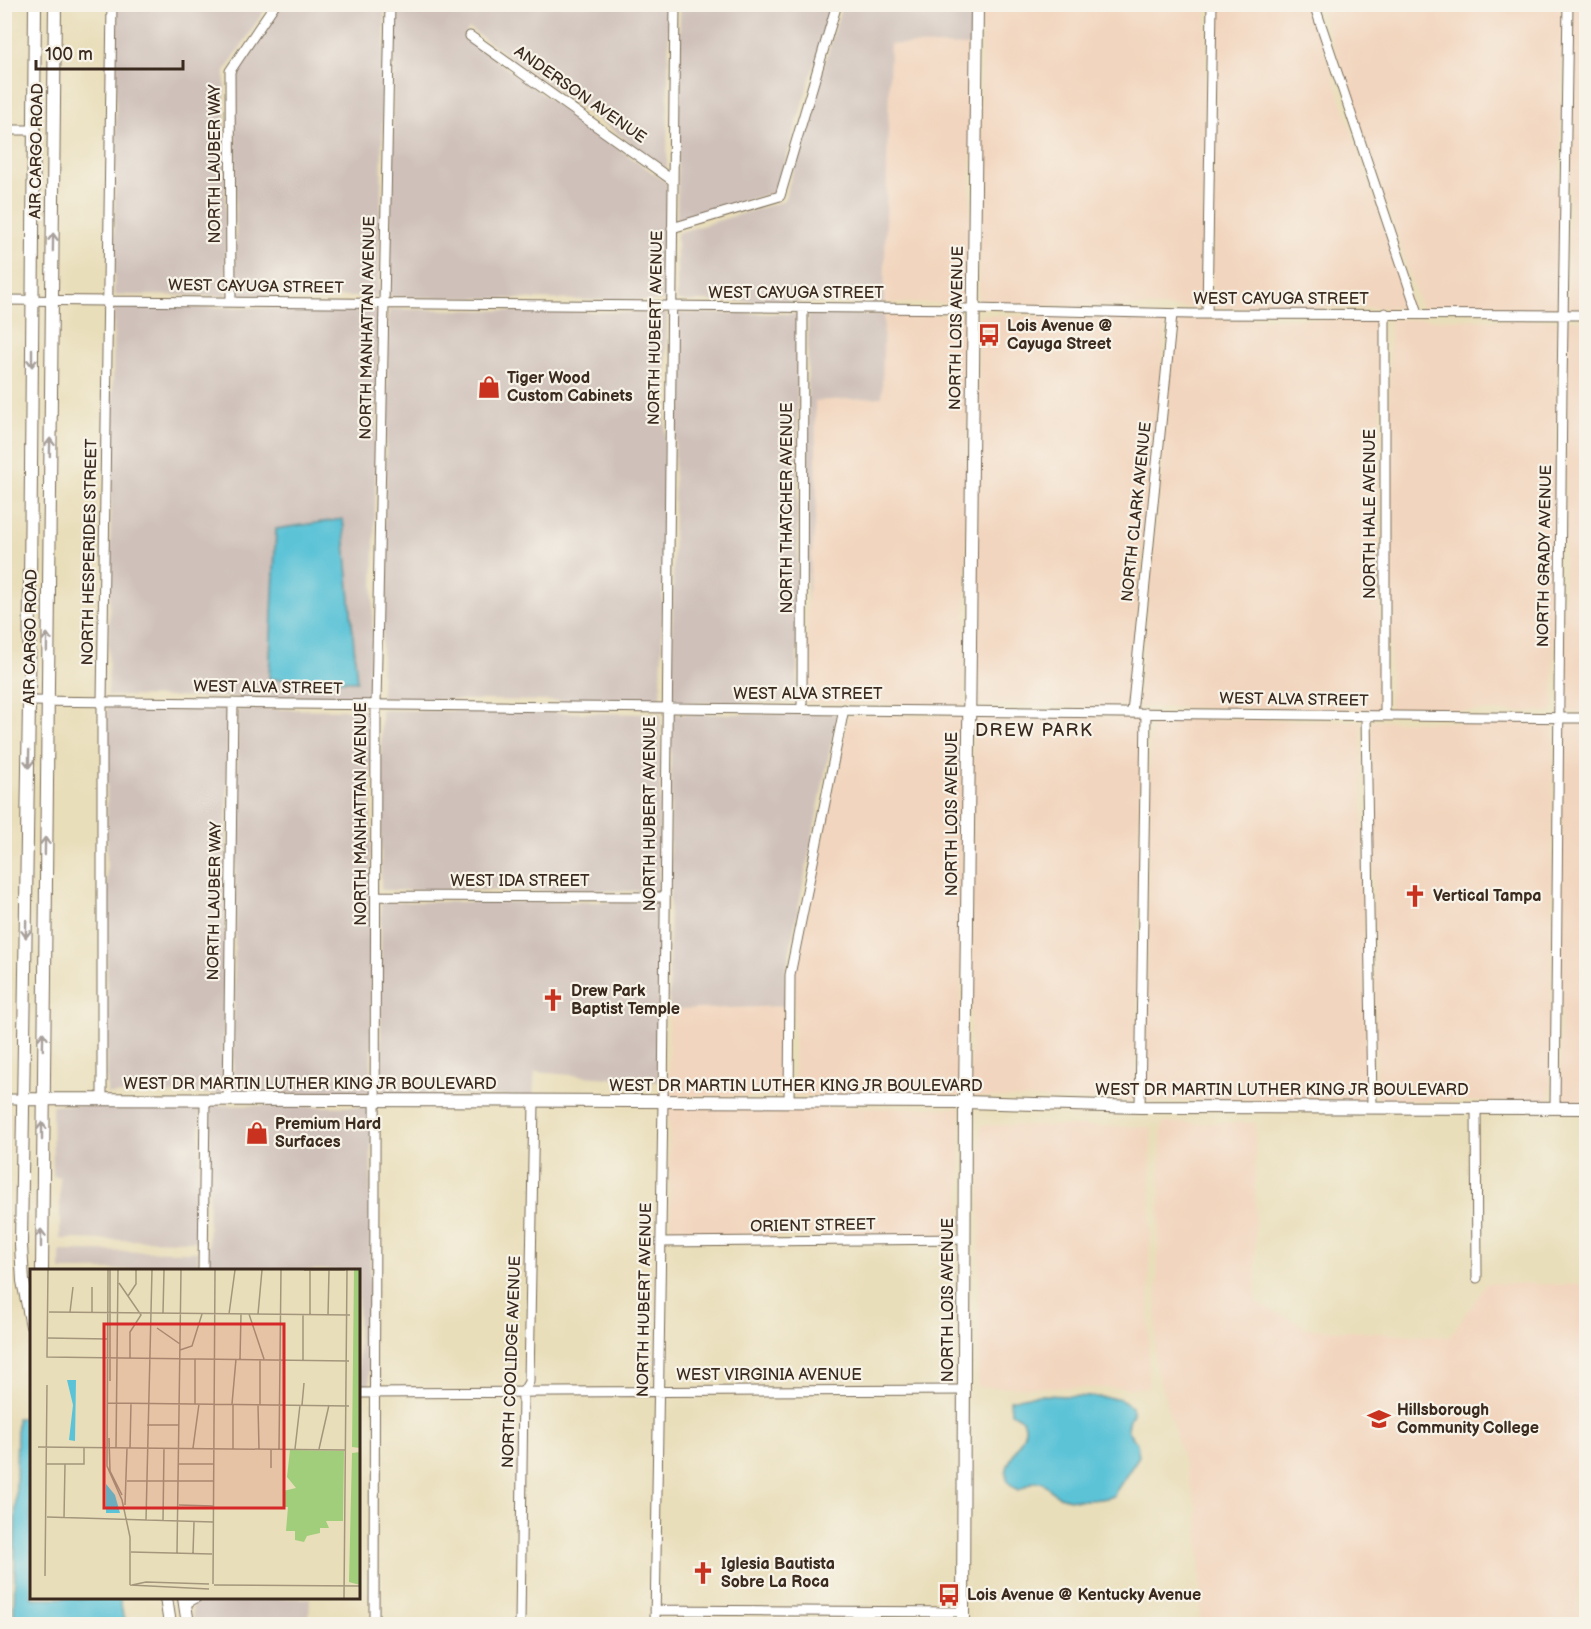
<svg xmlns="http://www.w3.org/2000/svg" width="1591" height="1629" font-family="'Balsamiq Sans',sans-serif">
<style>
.built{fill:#f2d5be}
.industrial{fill:#cfc1ba}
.green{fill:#a0ce7b;stroke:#6e7c4c;stroke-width:1.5}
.water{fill:#5bc3d7;stroke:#4b767a;stroke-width:1.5}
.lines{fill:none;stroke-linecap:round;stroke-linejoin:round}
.street-casing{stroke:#786955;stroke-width:11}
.secondary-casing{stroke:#786955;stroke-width:14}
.street{stroke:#fff;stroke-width:9}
.secondary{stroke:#fff;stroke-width:12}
.oneway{stroke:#a79f9a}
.labels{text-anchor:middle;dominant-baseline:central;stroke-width:4.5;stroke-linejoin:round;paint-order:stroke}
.street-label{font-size:16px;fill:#3b2a1e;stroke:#f7f3e8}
.poi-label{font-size:16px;font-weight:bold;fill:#3b2a1e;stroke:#f7f3e8;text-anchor:start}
.neighbourhood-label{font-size:18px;letter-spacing:1.5px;fill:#3b2a1e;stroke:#f7f3e8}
.inset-road{fill:none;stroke:#a3967c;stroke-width:1.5}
.view{fill:#d62828;fill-opacity:0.15;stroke:#d62828;stroke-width:3}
.inset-edge{fill:none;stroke:#3b2a1e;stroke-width:3}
</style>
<rect width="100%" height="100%" fill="#f7f3e8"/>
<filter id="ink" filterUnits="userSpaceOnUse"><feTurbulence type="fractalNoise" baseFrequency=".0167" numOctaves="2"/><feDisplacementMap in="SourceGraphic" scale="12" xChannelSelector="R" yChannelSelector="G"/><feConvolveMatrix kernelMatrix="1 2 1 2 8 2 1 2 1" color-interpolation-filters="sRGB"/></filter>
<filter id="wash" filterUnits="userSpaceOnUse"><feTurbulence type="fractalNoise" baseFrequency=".008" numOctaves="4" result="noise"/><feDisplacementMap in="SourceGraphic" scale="24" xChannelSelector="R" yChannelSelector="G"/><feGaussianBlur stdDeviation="1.35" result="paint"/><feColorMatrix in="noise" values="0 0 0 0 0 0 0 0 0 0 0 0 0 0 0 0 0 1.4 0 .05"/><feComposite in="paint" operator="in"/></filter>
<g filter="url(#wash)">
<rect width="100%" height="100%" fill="#e9deba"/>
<path class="built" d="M982 5H1206L1202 308 979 304Z
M1217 5H1309L1411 308H1212Z
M1320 5H1563L1557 309 1421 308Z
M1573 5H1586V309H1568Z
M890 44 972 46 969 303H884Z
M884 314 969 315 964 705 807 703V604L817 501 815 401 882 397Z
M979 315 1166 319 1128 707 974 705Z
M1176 319H1380V710L1138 707Z
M1390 319 1557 320 1553 712 1390 710Z
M1567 320H1586V712H1563Z
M848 715 964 716 960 1096H794L795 976Z
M974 716 1141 718 1135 1101 970 1097Z
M1151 718 1361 721 1367 1100 1145 1101Z
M1371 721 1553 723 1550 1102 1377 1100Z
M1563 723H1586V1102H1560Z
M785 1006 784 1096H669V1010Z
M669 1107 960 1108V1234L671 1237Z
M1162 1123H1255V1302L1309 1329 1450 1337 1487 1283 1586 1285V1473L1580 1475 1578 1624H1200V1556L1198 1510 1155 1364Z
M981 1125 1151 1127 1148 1388 978 1387Z"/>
<path class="industrial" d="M117 5H268L225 71 226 296 114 295Z
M281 5H385L379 297 236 296 235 73Z
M395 5H669L667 169 469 28 463 37 667 183V301L389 297Z
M680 5H832L776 192 677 221Z
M842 5H972V46L890 44 884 303 677 301V233L781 202 785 198Z
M114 306 379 309 371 699 108 696Z
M389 309 667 313 661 702 381 699Z
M677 313 798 314 797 702 671 703Z
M808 314H884L882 397 815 401 817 501 807 604Z
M107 707 228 709 223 1094H107Z
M238 709 371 710V1095L233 1094Z
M381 710 661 714 659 891 381 890Z
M671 714H837L785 974V1006L669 1010Z
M381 902H659L658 1082 535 1072 533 1096 381 1095Z
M52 1105H200L198 1241 60 1239V1177L53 1176Z
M210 1105 371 1107 370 1387H359L358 1270H208Z
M60 1251 198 1252V1270H60Z
M192 1598H310L309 1624H193Z"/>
<path class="green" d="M1586 1478V1622H1583L1584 1479Z"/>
<path class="water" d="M343 519 357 681 269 679 276 529Z
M1043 1395 1118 1398 1131 1407 1133 1414 1128 1422 1127 1430 1137 1443 1139 1456 1113 1496C1099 1501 1071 1502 1057 1495 1051 1492 1047 1486 1042 1482H1033L1019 1490C983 1474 1036 1437 1023 1421 1021 1418 1014 1415 1011 1413L1010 1400 1028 1396Z
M17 1418H31L32 1598H120L123 1616 129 1624H14Z"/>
</g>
<g filter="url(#ink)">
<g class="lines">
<g class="street-casing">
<path id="street" d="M1314 4 1418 313
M470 36 672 180
M4 130H33
M672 228 780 196 837 4
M4 300 974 309 1190 314 1586 315
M231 301 230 71 275 4
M1207 314 1212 4
M29 701 1586 718
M802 708 803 308
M1132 713 1172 314
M1366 716 1372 1106
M1385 716V313
M376 896 664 897
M4 1099H24
M102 1100V702L112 4
M228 1100 233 703
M789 1102 790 975 844 709
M1140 1107 1146 713
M1476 1107 1477 1278
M1555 1108 1562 387 1568 4
M661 1242 965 1239
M203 1270 205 1100
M358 1393 964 1390
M185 1604 196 1598
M655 1610 964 1612
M374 1624 376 704 390 4
M520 1624 523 1392 529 1382 534 1102
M655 1624 663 1101 675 4"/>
</g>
<g class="secondary-casing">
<path id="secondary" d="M24 1099 965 1102 1140 1107 1586 1108
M42 1270 55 4
M32 1326 23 1281 21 1245 29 701 35 4
M166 1598 170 1624
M184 1598 188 1624
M963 1624 965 1102 977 4"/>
</g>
<use href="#street" class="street"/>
<use href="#secondary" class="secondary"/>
</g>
<defs><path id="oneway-shaft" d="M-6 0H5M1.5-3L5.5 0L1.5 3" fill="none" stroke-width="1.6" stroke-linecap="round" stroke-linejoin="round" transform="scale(1.5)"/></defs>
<g class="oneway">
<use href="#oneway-shaft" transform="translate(53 242) rotate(-89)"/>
<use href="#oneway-shaft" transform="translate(32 358) rotate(90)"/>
<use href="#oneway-shaft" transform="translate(50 447) rotate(-89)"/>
<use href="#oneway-shaft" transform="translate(47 642) rotate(-89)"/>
<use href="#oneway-shaft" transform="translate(29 759) rotate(91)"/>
<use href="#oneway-shaft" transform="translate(45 846) rotate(-89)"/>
<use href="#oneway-shaft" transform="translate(26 929) rotate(91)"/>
<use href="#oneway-shaft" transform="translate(43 1041) rotate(-89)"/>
<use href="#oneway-shaft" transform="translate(42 1131) rotate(-90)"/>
<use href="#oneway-shaft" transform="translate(41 1238) rotate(-90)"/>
</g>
</g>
<defs>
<g id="bus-bare" transform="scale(1.8)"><path d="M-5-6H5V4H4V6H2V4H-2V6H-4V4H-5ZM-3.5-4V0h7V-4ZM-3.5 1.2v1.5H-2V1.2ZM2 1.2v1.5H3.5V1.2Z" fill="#c8321e" stroke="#f7f3e8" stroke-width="2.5" paint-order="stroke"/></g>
<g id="shop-bare" transform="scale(1.8)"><path d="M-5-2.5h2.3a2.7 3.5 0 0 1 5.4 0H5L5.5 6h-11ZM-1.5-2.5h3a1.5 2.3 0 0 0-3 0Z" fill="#c8321e" stroke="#f7f3e8" stroke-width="2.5" paint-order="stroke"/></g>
<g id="church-bare" transform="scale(1.8)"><path d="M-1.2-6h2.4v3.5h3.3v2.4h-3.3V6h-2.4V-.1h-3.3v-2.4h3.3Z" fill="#c8321e" stroke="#f7f3e8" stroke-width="2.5" paint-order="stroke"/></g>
<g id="university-bare" transform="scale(1.8)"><path d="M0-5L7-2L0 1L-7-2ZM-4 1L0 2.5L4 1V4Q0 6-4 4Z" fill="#c8321e" stroke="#f7f3e8" stroke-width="2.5" paint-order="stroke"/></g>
</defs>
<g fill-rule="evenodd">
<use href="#bus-bare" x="989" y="335"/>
<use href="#shop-bare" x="489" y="387"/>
<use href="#church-bare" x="1415" y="896"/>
<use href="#church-bare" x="553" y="1000"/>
<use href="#shop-bare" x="257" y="1133"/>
<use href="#university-bare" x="1379" y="1419"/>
<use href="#church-bare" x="703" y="1573"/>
<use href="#bus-bare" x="949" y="1595"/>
</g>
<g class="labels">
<g class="street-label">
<text transform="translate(580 95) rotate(35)">ANDERSON AVENUE</text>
<text transform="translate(37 151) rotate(-89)">AIR CARGO ROAD</text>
<text transform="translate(215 164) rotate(-90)">NORTH LAUBER WAY</text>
<text transform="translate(256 287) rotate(1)">WEST CAYUGA STREET</text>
<text x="796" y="293">WEST CAYUGA STREET</text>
<text x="1281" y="299">WEST CAYUGA STREET</text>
<text transform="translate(368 328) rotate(-89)">NORTH MANHATTAN AVENUE</text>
<text transform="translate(656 328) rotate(-89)">NORTH HUBERT AVENUE</text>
<text transform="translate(957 328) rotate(-89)">NORTH LOIS AVENUE</text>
<text transform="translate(787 508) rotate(-90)">NORTH THATCHER AVENUE</text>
<text transform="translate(1137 512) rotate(-84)">NORTH CLARK AVENUE</text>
<text transform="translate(1370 514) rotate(-90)">NORTH HALE AVENUE</text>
<text transform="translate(90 552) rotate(-89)">NORTH HESPERIDES STREET</text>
<text transform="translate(1545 556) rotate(-89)">NORTH GRADY AVENUE</text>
<text transform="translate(31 637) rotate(-89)">AIR CARGO ROAD</text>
<text transform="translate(268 688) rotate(1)">WEST ALVA STREET</text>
<text x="808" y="694">WEST ALVA STREET</text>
<text transform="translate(1294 700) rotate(1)">WEST ALVA STREET</text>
<text transform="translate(361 814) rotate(-90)">NORTH MANHATTAN AVENUE</text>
<text transform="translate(650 814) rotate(-90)">NORTH HUBERT AVENUE</text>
<text transform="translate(952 814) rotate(-90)">NORTH LOIS AVENUE</text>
<text x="520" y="881">WEST IDA STREET</text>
<text transform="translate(215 901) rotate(-89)">NORTH LAUBER WAY</text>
<text x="310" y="1084">WEST DR MARTIN LUTHER KING JR BOULEVARD</text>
<text x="796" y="1086">WEST DR MARTIN LUTHER KING JR BOULEVARD</text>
<text x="1282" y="1090">WEST DR MARTIN LUTHER KING JR BOULEVARD</text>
<text transform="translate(813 1226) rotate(-1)">ORIENT STREET</text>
<text transform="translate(645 1300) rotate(-89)">NORTH HUBERT AVENUE</text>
<text transform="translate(948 1300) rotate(-90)">NORTH LOIS AVENUE</text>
<text transform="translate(512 1362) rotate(-88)">NORTH COOLIDGE AVENUE</text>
<text x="769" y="1375">WEST VIRGINIA AVENUE</text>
</g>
<g class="poi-label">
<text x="1007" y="326">Lois Avenue @<tspan x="1007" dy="18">Cayuga Street</tspan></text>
<text x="507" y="378">Tiger Wood<tspan x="507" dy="18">Custom Cabinets</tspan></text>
<text x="1433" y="896">Vertical Tampa</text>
<text x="571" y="991">Drew Park<tspan x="571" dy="18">Baptist Temple</tspan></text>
<text x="275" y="1124">Premium Hard<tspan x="275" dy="18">Surfaces</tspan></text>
<text x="1397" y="1410">Hillsborough<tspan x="1397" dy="18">Community College</tspan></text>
<text x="721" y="1564">Iglesia Bautista<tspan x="721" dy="18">Sobre La Roca</tspan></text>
<text x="967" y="1595">Lois Avenue @ Kentucky Avenue</text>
</g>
<g class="neighbourhood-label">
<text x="1034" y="730">DREW PARK</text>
</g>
</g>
<g transform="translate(30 1269)">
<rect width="330" height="330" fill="#e9deba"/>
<path d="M324 1H330V179L322 178ZM260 181 314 182 313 252H296L299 259H290V264L277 267 274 273 265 271V262H256L258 238H253V222L266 219 257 208ZM330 183V316L319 313 322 184Z" fill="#a0ce7b"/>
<path d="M37 111H46L45 172 39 171 43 136ZM76 215 85 226 90 244H76Z" fill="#5bc3d7"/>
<path class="inset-road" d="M18 1 17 88 319 92M78 1 77 197 92 231 100 268V316M274 1H315M89 14 111 46 100 63V89M62 18V43M98 27 106 15V1M19 43 320 46M40 43 43 18M133 44 134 1M199 45 205 1M219 45 234 90M228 45 232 1M280 45V1M298 46 299 1M127 59 150 75M18 69 78 70M150 81 162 77 172 45M210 90 211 45M273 91V45M80 112V1M78 134 319 137M165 135V90M202 135 206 90M228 136 229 180M230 136V90M272 136 274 114M117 156H149M79 169 80 202 92 226M8 178 315 181M86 179 88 1M100 179 101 134M163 179 169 135M203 180V135M241 180V199M249 180 251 1M265 180 270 136M289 180 299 136M16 195H54V179M149 195H183M97 212H183M95 236 97 179M149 236 183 237M17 248 183 253M34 249 35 195M116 251 122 1M133 252 134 179M101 283 182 285M147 284 151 1M163 284 164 253M15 307 17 116M183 315 185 1M100 316 179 320M102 316 116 313 179 315M184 316 330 317M314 329 317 1"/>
<path class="view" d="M74 55H254V239H74Z"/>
<rect width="330" height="330" class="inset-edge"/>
</g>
<rect width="1591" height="1629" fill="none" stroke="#f7f3e8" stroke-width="24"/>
<path d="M36 60v9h147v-9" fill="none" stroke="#3b2a1e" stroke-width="3"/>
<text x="45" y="60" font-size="18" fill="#3b2a1e" stroke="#f7f3e8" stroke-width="4.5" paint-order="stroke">100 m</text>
</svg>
